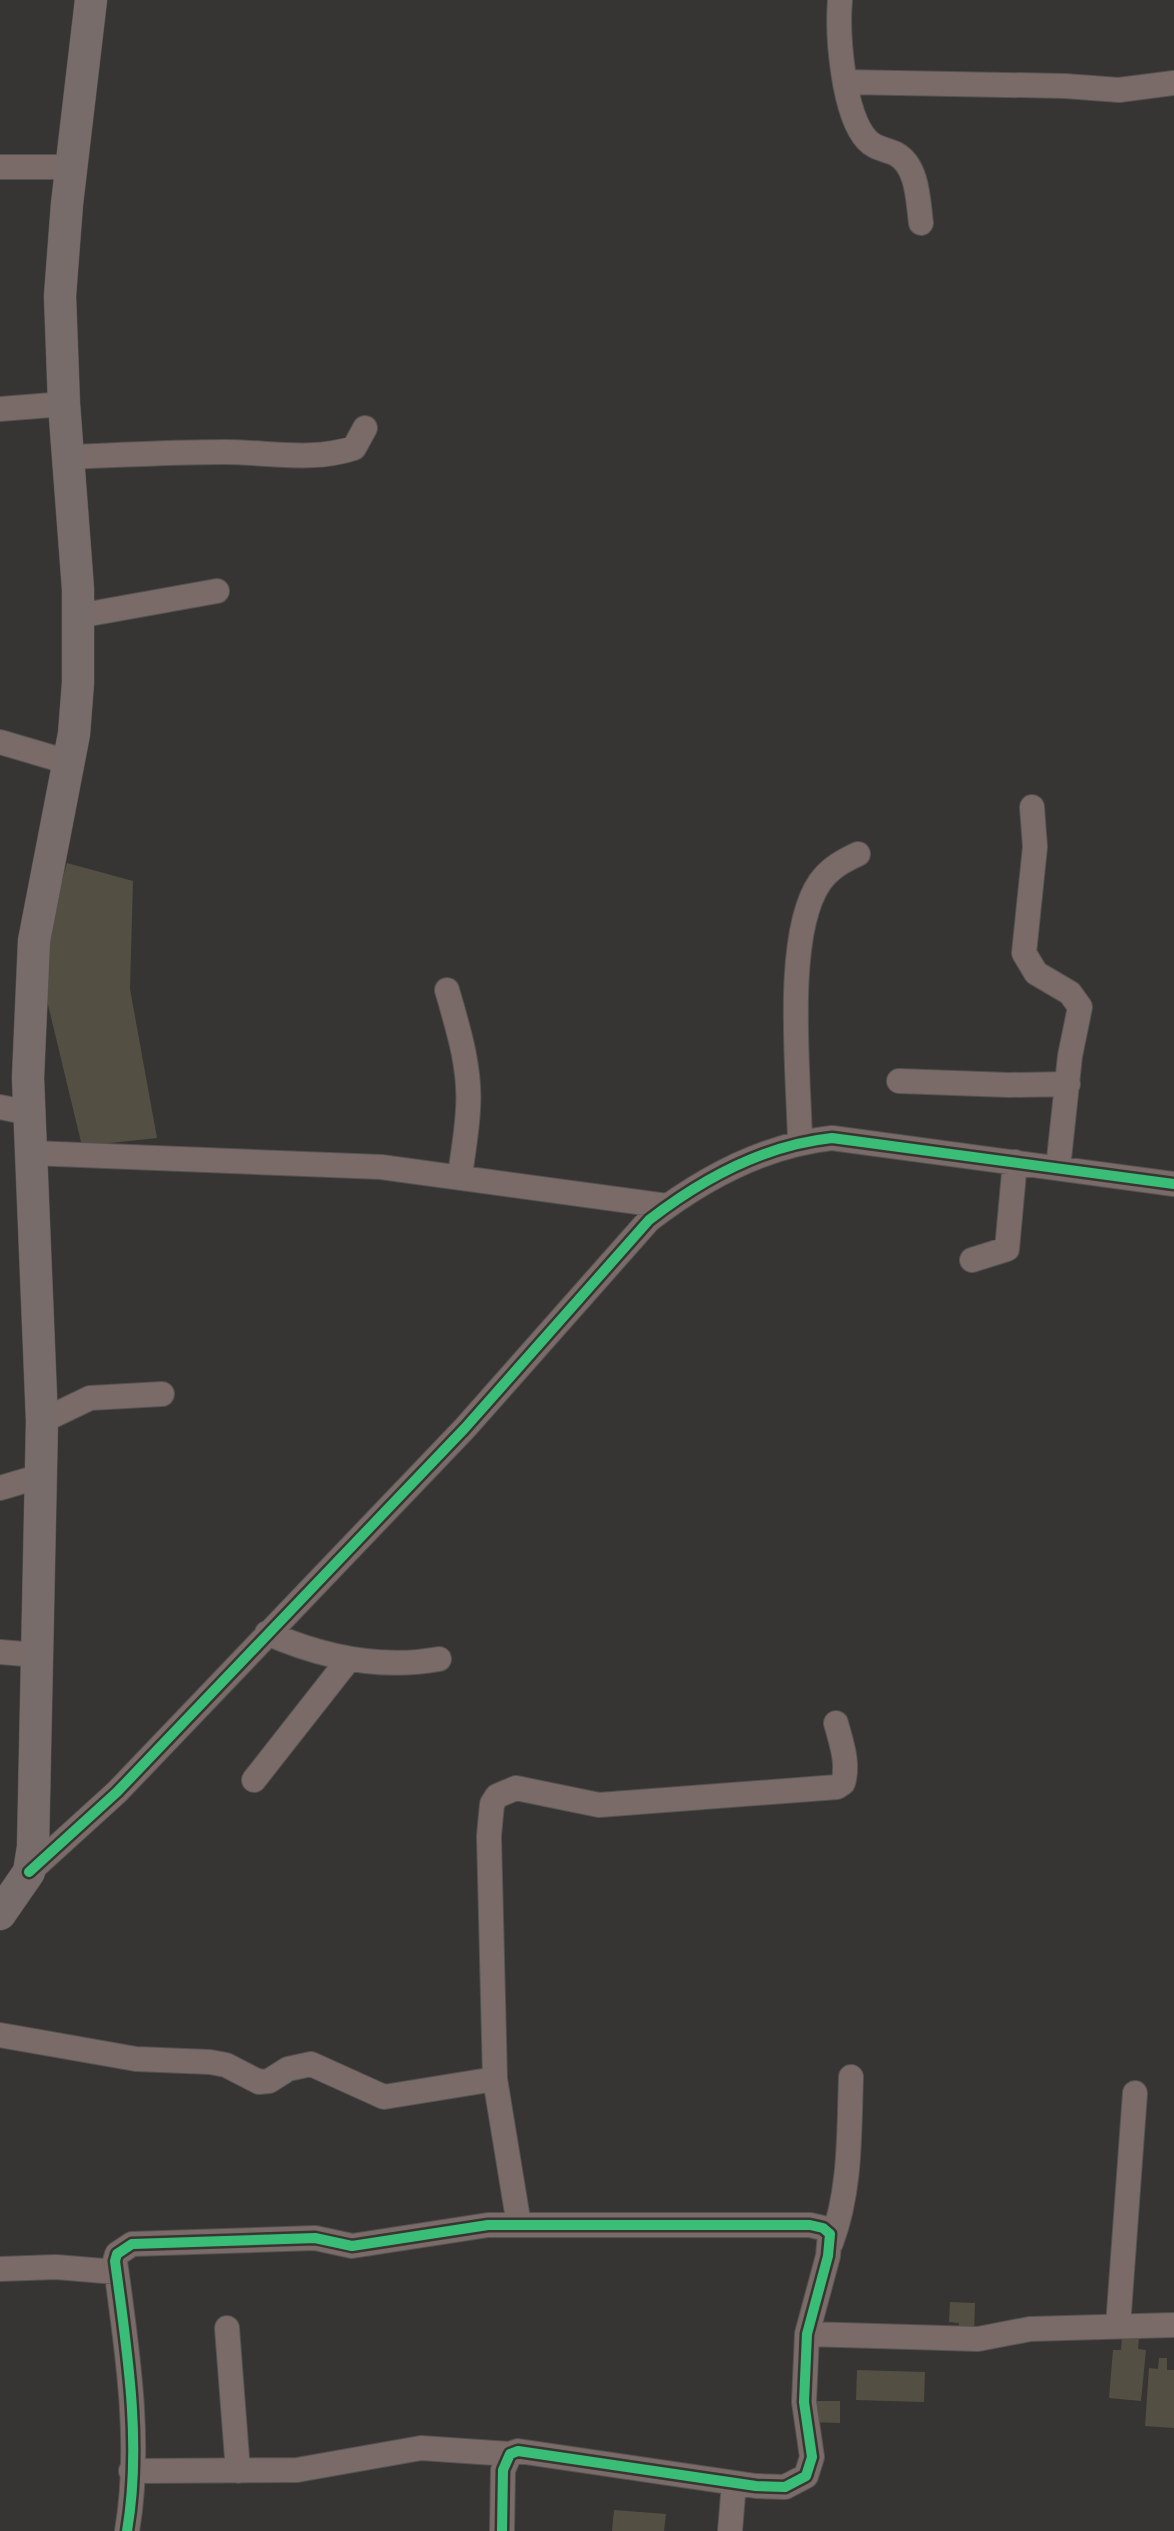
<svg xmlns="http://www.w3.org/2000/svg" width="1174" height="2531" font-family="'Source Sans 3',sans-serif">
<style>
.building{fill:#534f43}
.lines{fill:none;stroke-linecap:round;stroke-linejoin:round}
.minor-casing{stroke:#545352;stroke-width:26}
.major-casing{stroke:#545352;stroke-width:33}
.minor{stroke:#7a6b69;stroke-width:24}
.major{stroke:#786c6a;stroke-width:32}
.cycleway-casing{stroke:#383632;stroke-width:15}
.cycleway{stroke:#3abd76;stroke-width:10}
</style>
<rect width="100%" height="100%" fill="#373533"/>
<path class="building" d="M67 863 133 881 130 989 157 1138 82 1146 38 963Z
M950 2302 975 2303 974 2334 958 2333 959 2323 949 2322Z
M1122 2336 1139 2337 1138 2349 1146 2350 1141 2401 1109 2398 1113 2350H1121Z
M1159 2358H1167V2370H1174V2428L1145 2426 1149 2368 1158 2369Z
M857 2370 925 2372 924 2402 856 2400Z
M813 2401H840V2423L812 2422Z
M614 2510 666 2514 664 2531H612Z"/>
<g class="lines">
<g class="minor-casing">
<path id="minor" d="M840 0C837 35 843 114 867 140 875 149 886 149 896 154 918 166 918 201 921 223
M845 82 1065 86 1119 90 1174 83
M0 167H72
M0 409 64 404
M69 457C121 455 173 452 225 452 268 452 312 462 354 448L365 428
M78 616 217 591
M0 742 68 762
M1032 807 1035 847 1024 953 1036 973 1070 993 1080 1007 1070 1056 1058 1168
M447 990C458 1028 471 1069 468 1109 467 1131 463 1153 460 1175
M899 1081 1009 1085 1068 1084
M0 1107 29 1113
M800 1142C799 1076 783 935 820 882 830 868 843 861 858 854
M31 1153 381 1167 667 1206
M972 1260 1007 1249 1015 1162
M42 1421 90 1398 162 1394
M0 1488 41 1476
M267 1633C322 1657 379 1670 439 1659
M0 1652 37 1655
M254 1780 349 1659
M29 1872 117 1792 465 1428 649 1220C702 1179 765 1145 832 1138L1174 1184
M0 2035 136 2059 210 2062 226 2065 259 2082 269 2081 288 2069 311 2064 384 2097 495 2079
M519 2225 495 2079 489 1836 492 1804 497 1796 516 1788 599 1805 837 1787 843 1783C849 1763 841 1742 836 1723
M831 2243C851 2190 849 2133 851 2077
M0 2269 56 2267 116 2272
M1118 2326 1135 2093
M227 2328 238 2471
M807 2334 978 2339 1030 2329 1174 2325
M131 2471 297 2470 421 2448 510 2454
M127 2531C142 2443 127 2349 115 2261L117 2254 132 2244 315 2238 352 2246 488 2225H810L823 2228 830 2234 828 2256 807 2334 804 2402 812 2457 806 2476 785 2487 756 2486 518 2451 510 2454 503 2470 502 2531
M730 2531 734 2483"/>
</g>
<g class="major-casing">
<path id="major" d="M0 1914 29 1872 33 1847 42 1421 28 1078 34 941 74 734 78 683V589L64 404 60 296 67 204 91 0"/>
</g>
<use href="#minor" class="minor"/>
<use href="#major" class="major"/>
<g class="cycleway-casing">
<path id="cycleway" d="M29 1872 117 1792 465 1428 649 1220C702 1179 765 1145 832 1138L1174 1184
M127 2531C142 2443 127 2349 115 2261L117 2254 132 2244 315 2238 352 2246 488 2225H810L823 2228 830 2234 828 2256 807 2334 804 2402 812 2457 806 2476 785 2487 756 2486 518 2451 510 2454 503 2470 502 2531"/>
</g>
<use href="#cycleway" class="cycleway"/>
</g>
</svg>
